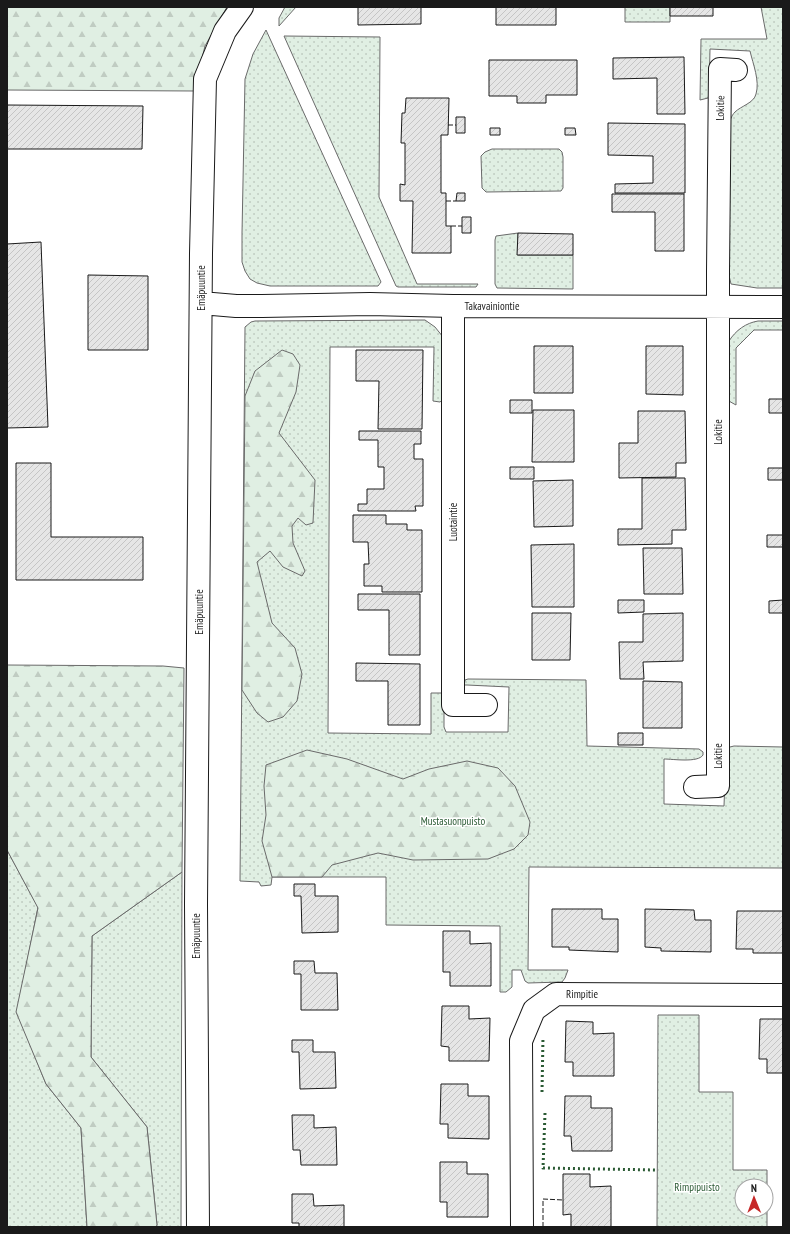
<svg xmlns="http://www.w3.org/2000/svg" width="790" height="1234" font-family="'PT Sans Narrow',sans-serif">
<style>
.green{fill:url(#green-dots);stroke:#6a6a6a;fill-rule:evenodd}
.forest{fill:url(#forest-firs);stroke:#6a6a6a}
.building{fill:url(#building-hatch);stroke:#1a1a1a}
.lines{fill:none;stroke-linecap:round;stroke-linejoin:round}
.minor-casing{stroke:#1a1a1a;stroke-width:24}
.minor{stroke:#fff;stroke-width:22}
.hedge{stroke:#2b5a34;stroke-width:3;stroke-dasharray:2 3;stroke-linecap:butt}
.fence{stroke:#1a1a1a;stroke-width:1;stroke-dasharray:5 2;stroke-linecap:butt}
.labels{text-anchor:middle;dominant-baseline:central;stroke-width:3;stroke-linejoin:round;paint-order:stroke}
.street-label{font-size:11px;fill:#1a1a1a;stroke:#fff}
.park-label{font-size:11px;fill:#2b5a34;stroke:#fff}
</style>
<defs>
<pattern id="green-dots" width="8" height="8" patternUnits="userSpaceOnUse"><rect width="8" height="8" fill="#e0efe3"/><path d="M2 2h.1M6 6h.1" fill="none" stroke="#c0ccc2" stroke-width="1.8" stroke-linecap="round"/></pattern>
<pattern id="forest-firs" width="22" height="20" patternUnits="userSpaceOnUse"><rect width="22" height="20" fill="#e0efe3"/><path d="M5 1l3.5 6h-7zM16 11l3.5 6h-7z" fill="#c0ccc2"/></pattern>
<pattern id="building-hatch" width="6" height="6" patternUnits="userSpaceOnUse"><rect width="6" height="6" fill="#e6e6e6"/><path d="M-1 1l2-2M0 6l6-6M5 7l2-2" fill="none" stroke="#c5c5c5"/></pattern>
</defs>
<rect width="100%" height="100%" fill="#fff"/>
<path class="green" d="M285 7H296L279 26V18Z
M625 7H670V22H625Z
M761 7H783V288H757L731 284 728 271 729 126C730 121 731 116 735 112 741 106 754 103 756 94 760 81 753 64 750 51L710 49 709 94 708 98 700 100 701 39H767Z
M266 30 381 282 378 286H270L257 283 250 279 245 271 242 262V233L245 79 253 54Z
M284 36 380 37 379 197 417 284H478L476 287H398L396 286Z
M492 149H559L562 152 563 157V188L561 191 486 192 482 188 481 156 485 152Z
M518 233V255H573V289L497 288 495 284V240L496 236Z
M425 320 435 327 443 337 446 397 440 402 433 401 434 347H330L328 733 431 734V693H444V727L446 732H508L509 687 467 685H464L465 680 468 679 586 680 587 746 699 749 703 752V755C698 763 673 759 664 759V804L724 806 726 750 730 747 734 746 783 747V868L529 867 528 970H568L565 978 562 982 528 983 525 981 521 970H512V987L506 992H500V926L386 925V877H272L271 885 261 886 259 882 240 881 245 327 251 322 255 321Z
M758 321H783V330H754L736 348V405L727 400 729 341C736 330 746 323 758 321Z
M7 850 38 907 17 1012 46 1084 81 1128 87 1227H7Z
M182 872 181 1227H156L157 1225 147 1127 91 1057 92 936Z
M658 1015H699V1092H733V1170H767V1227H657ZM742 1186H766V1210H742Z"/>
<path class="forest" d="M7 7H227L205 46 194 91 7 90Z
M282 350 293 354 300 365 296 392 279 433 315 480 313 523 306 525 298 518 292 526 293 543 305 571 302 576 283 567 270 551 257 562 272 623 295 648 302 674 297 701 283 717 268 722 257 713 242 690 245 396 255 371Z
M7 665 163 666 184 668 182 872 92 936 91 1057 147 1127 157 1225 156 1227H87L81 1128 46 1084 16 1012 38 908 7 850Z
M307 750 347 759 403 779 429 769 467 761 498 768 515 786 530 822 528 835 514 849 488 859 413 860 378 853 332 865 322 877H272L262 841 266 815 264 786 266 765Z"/>
<path class="building" d="M358 7H421V24L358 25Z
M496 7H556V25H496Z
M670 7H713V16H670Z
M684 57 685 114H657V78L613 79V58Z
M489 60H577V95H546V103H517V96H489Z
M406 98H449L448 135H441V193H446V226H451V253H412L413 201H400V184L405 185V143H401L402 113H405Z
M7 105 143 106 142 149H7Z
M456 117H465V133H456Z
M608 123 685 124V193H615V184L653 183V156L608 155Z
M490 128H500V135H490Z
M565 128H575L576 135H565Z
M457 193H465V201H456Z
M612 194H684V251H655V212H612Z
M462 217H471V233H462Z
M518 233 573 234V255H517Z
M41 242 48 427 7 428V244Z
M88 275 148 276V350H88Z
M534 346H573V393H534Z
M646 346H683V395L646 394Z
M356 350H423L422 429H378L379 381H356Z
M769 399H783V413H769Z
M510 400H532V413H510Z
M533 410H574V462H532Z
M638 411H685L686 463H676V477L619 478V443H638Z
M359 431H421V444H414V459H423V506H415L416 511H358V504H367V489H384V467H378V440H359Z
M16 463H51V537H143V580H16Z
M510 467H534V479H510Z
M768 468H783V480H768Z
M642 478H685L686 530H672V544L618 545V529H642Z
M573 480V526L534 527 533 481Z
M353 515H386V524H407V530H422V592H382V586H364V564H369L368 542H353Z
M767 535H783V547H767Z
M574 544V607H532L531 545Z
M643 548H682L683 594H644Z
M358 594H420V655H389V610H358Z
M618 600H644V612L618 613Z
M783 600V613H769V601Z
M532 613H571L570 660H532Z
M683 613V661L643 662 644 679H620L619 642H643V614Z
M356 663 420 664V725H388V681H356Z
M643 681 682 682V728H643Z
M618 733H643V745H618Z
M294 884H315V896H338V932L302 933 301 896H294Z
M552 909H602V919H618V952L569 950V947H552Z
M645 909 694 910 695 920H711V952L661 951V948L645 947Z
M737 911H783V953H753V949H736Z
M443 931H470V944L491 943V986H450V972H443Z
M294 961H314L315 973H337L338 1010H301V974H294Z
M442 1006H469V1019L490 1018 489 1061H449V1047L441 1046Z
M760 1019H783V1073H767V1059H759Z
M566 1021 593 1022V1034L614 1033V1076H573V1062H565Z
M292 1040H313V1052H335L336 1088 300 1089 299 1052H292Z
M441 1084H468V1096H489V1139L448 1138V1124H440Z
M565 1096H591V1108H612V1151H572L571 1136H564Z
M292 1115H314V1128L336 1127 337 1165H301L300 1150H293Z
M440 1162H467V1174H488V1217H447V1202H440Z
M563 1174H590V1187L611 1186V1227H571V1214L563 1215Z
M292 1194H313L314 1206 344 1205V1227H299V1223H292Z"/>
<g class="lines">
<g class="minor-casing">
<path id="minor" d="M201 303 236 306H262L370 304 453 306 783 307
M453 306V705H486
M695 787 718 786V272L720 69 736 70
M198 1227 196 904 201 253 205 79 225 31 242 7
M522 1227 521 1041 534 1010 556 994 783 995"/>
</g>
<use href="#minor" class="minor"/>
<path class="hedge" d="M542 1092 543 1037
M545 1113 543 1168 657 1170"/>
<path class="fence" d="M448 125H456
M446 201H456
M451 226H462
M543 1227V1199L563 1200"/>
</g>
<g class="labels">
<g class="street-label">
<text transform="translate(720 108) rotate(-89)">Lokitie</text>
<text transform="translate(201 288) rotate(-90)">Emäpuuntie</text>
<text x="492" y="306">Takavainiontie</text>
<text transform="translate(718 432) rotate(-90)">Lokitie</text>
<text transform="translate(453 522) rotate(-90)">Luotaintie</text>
<text transform="translate(199 612) rotate(-90)">Emäpuuntie</text>
<text transform="translate(718 756) rotate(-90)">Lokitie</text>
<text transform="translate(196 936) rotate(-90)">Emäpuuntie</text>
<text x="582" y="994">Rimpitie</text>
</g>
<g class="park-label">
<text x="453" y="821">Mustasuonpuisto</text>
<text x="697" y="1187">Rimpipuisto</text>
</g>
</g>
<rect width="790" height="1234" fill="none" stroke="#1a1a1a" stroke-width="16"/>
<g transform="translate(754 1198) rotate(359)"><circle r="19" fill="#ffffff" stroke="#a3a3a3"/>
<path d="M0-3L7 15L0 10L-7 15Z" fill="#c62828"/>
<text y="-6" font-size="11" font-weight="bold" text-anchor="middle" fill="#1a1a1a">N</text>
</g>
</svg>
